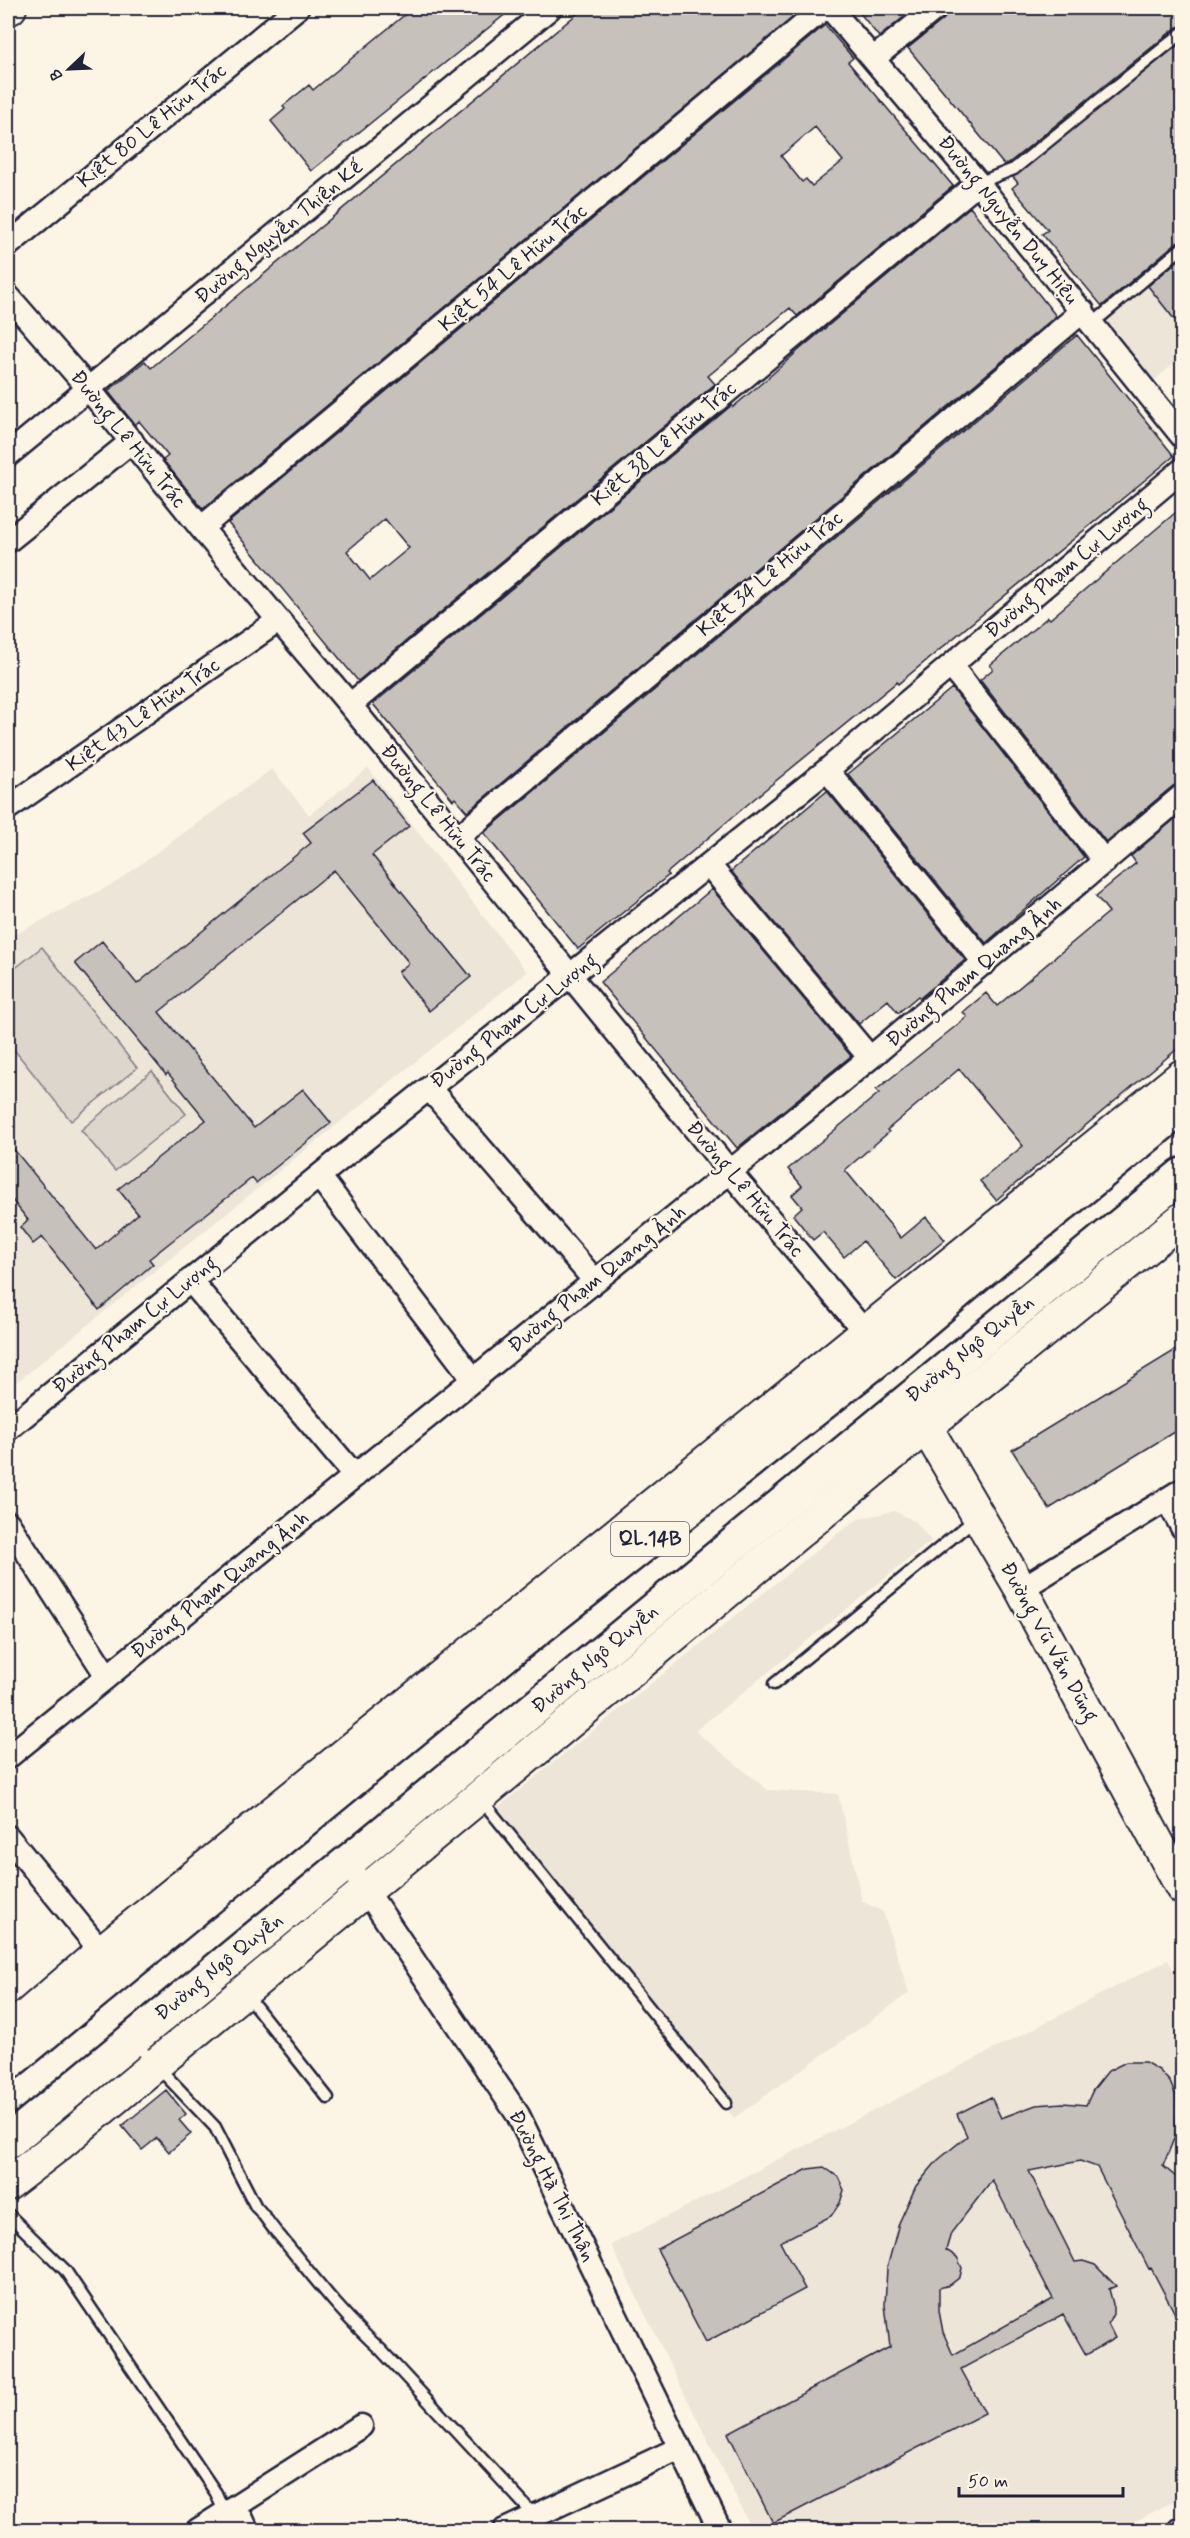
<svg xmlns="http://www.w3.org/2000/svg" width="1190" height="2538" font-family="Mynerve,sans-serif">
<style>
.built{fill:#ece5d8}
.green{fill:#dcd6cc;stroke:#7f7c84;stroke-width:1.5}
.building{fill:#c6c1bb;stroke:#22223b;stroke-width:1.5;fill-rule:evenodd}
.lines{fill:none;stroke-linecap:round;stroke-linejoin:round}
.lane-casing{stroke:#22223b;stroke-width:15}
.street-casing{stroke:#22223b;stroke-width:27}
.secondary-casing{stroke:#22223b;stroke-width:36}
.highway-casing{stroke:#22223b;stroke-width:38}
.lane{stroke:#fcf5e5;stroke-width:10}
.street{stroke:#fcf5e5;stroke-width:22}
.secondary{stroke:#fcf5e5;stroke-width:32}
.highway{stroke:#fcf5e5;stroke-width:33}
.labels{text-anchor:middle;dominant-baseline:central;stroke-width:4.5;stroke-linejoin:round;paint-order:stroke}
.shield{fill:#fcf5e5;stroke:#63616e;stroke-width:1.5}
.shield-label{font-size:20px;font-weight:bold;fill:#22223b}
.street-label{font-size:21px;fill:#22223b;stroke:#fcf5e5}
</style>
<rect width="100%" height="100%" fill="#fcf5e5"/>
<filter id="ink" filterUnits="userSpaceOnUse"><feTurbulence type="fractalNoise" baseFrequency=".0167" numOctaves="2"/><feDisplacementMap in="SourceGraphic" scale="12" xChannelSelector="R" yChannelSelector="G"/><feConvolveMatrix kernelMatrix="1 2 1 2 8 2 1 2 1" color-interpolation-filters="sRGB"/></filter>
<g filter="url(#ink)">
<path class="built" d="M1182 258V357L1150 384 1101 324Z
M368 768 527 972 8 1389V938L115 883 272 769 309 815Z
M894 1511 916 1522 931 1541 695 1731 768 1790 838 1794 862 1901 883 1912 909 1993 734 2118 496 1809 838 1533 858 1519Z
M1168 1960 1182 1988V2497L1118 2530H752L611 2245Z"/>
<path class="green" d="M42 947 137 1068 71 1121 8 1042V974Z
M152 1071 186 1114 115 1171 81 1130Z"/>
<path class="building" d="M413 8H513L311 171 271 121 285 109 283 106 309 85 313 90Z
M584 8H804L203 509 163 460 168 456 139 421 135 425 108 391 145 361 151 368Z
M856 8H915L879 37Z
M949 8H1182V26L1177 27 1010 162 1004 165 908 48 944 19Z
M825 25 853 58 848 62 953 186 797 316 790 308 708 376 715 384 358 681 228 523ZM815 127 843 161 812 186 806 179 802 182 781 156ZM385 519 409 548 370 580 347 551Z
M1182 42V241L1177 242 1102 306 1042 234 1048 230 1012 188 1018 183 1013 177Z
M970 207 1056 316 467 812 455 798 453 800 373 704 732 405 733 407 769 377 799 350Z
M1182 257V329L1148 286Z
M1077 335 1174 456 898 684 897 682 761 793 667 873 669 875 578 949 484 833Z
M1182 507V783L1173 786 1106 842 980 680 993 669 990 665 1048 617 1050 619Z
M952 688 1084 857 986 943 848 774Z
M373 780 409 826 372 855 471 977 429 1011 398 972 409 963 334 870 159 1012 254 1128 303 1089 331 1123 256 1183 252 1178 149 1259 153 1264 99 1310 42 1237 33 1244 20 1227 28 1220 8 1195V1142L96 1250 138 1214 118 1189 206 1120 168 1073 166 1075 75 963 102 941 137 984 311 843 303 833Z
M827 791 965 960 920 998 918 996 898 1013 888 1000 859 1024 731 871Z
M1182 813V1045L996 1200 980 1181 1023 1146 959 1069 887 1130 889 1132 845 1170 901 1238 926 1217 945 1240 896 1280 863 1241 844 1257 823 1232 813 1240 793 1215 802 1207 792 1195 802 1186 788 1169 879 1093 876 1090 967 1017 963 1012 986 993 997 1006 1109 912 1096 896 1136 863 1131 856Z
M712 889 851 1056 737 1148 600 982Z
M1182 1346V1427L1049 1509 1012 1450Z
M1126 2062H1145L1159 2070 1170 2082 1176 2096 1177 2113 1175 2136 1163 2166 1182 2182V2327L1151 2268 1149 2269 1097 2167 1080 2161 1029 2171 1075 2262 1083 2261 1095 2265 1116 2286 1109 2289 1113 2304V2314L1108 2324 1115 2338 1086 2355 1063 2314 961 2369 985 2413 773 2523 728 2433 890 2347 885 2305 887 2268 899 2223 916 2186 938 2160 967 2136 957 2114 991 2097 1001 2118 1036 2105 1063 2103 1086 2105 1093 2090 1108 2071ZM992 2180 1053 2299 953 2355 943 2332 939 2311V2288L950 2285 960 2277 962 2268 957 2257 946 2250 951 2233Z
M166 2090 186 2114 179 2120 191 2134 169 2152 157 2138 142 2150 122 2126Z
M824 2167 838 2177 844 2190 840 2203 831 2216 780 2242 805 2289 706 2342 657 2249 808 2169Z"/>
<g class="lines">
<g class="lane-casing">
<path id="lane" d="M978 183 1014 169 1182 33
M1092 324 1182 248
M774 1684 975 1519
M480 1798 726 2103
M245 1993 328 2098
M133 2041 215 2127 256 2207C265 2215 270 2226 279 2235 311 2274 343 2316 381 2350L535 2516
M8 2214 65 2270 216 2493 225 2514"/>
</g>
<g class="street-casing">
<path id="street" d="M830 8 978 183 1182 436
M874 58 936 8
M8 245 297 8
M8 296 89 389 201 528 350 705 730 1172 865 1332
M8 455 550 8
M201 528 824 8
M8 541 132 441
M952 667 1105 862
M350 705 978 183
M827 770 985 963
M8 808 278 621
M457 838 1083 311
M709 865 870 1058
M429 1088 595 1281
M319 1176 474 1380
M190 1280 355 1476
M8 1429 319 1176 827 770 1182 470
M1167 1500 1182 1527
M8 1523 107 1676
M1021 1589 1182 1490
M8 1757 870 1058 1182 796
M8 1837 110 1962
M347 1862 518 2115 720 2530
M225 2514 242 2519 247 2530
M198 2530 361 2426
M505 2530 680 2448
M1179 2530 1182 2529"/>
</g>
<g class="secondary-casing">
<path id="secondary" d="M8 9 10 8
M916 1410 1021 1589 1182 1888
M8 2032 101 1952 1182 1076
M8 2184 61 2143 927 1426 1182 1219"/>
</g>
<g class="highway-casing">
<path id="highway" d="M8 2063 512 1649 882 1356 1020 1239 1182 1107
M8 2142 1182 1175"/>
</g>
<use href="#lane" class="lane"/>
<use href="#street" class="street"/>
<use href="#secondary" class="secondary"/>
<use href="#highway" class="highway"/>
</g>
</g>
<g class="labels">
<rect class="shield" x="611" y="1522" width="78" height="34" rx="4.5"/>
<g class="shield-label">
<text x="650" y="1539">QL.14B</text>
</g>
<g class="street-label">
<text transform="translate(152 126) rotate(-39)">Kiệt 80 Lê Hữu Trác</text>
<text transform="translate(1008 220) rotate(51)">Đường Nguyễn Duy Hiệu</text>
<text transform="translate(279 232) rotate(-40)">Đường Nguyễn Thiện Kế</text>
<text transform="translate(513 268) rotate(-40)">Kiệt 54 Lê Hữu Trác</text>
<text transform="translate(128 439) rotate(51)">Đường Lê Hữu Trác</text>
<text transform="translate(664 444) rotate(-40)">Kiệt 38 Lê Hữu Trác</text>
<text transform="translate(1067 568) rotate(-40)">Đường Phạm Cự Lượng</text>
<text transform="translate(770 574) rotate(-40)">Kiệt 34 Lê Hữu Trác</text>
<text transform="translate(143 715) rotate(-35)">Kiệt 43 Lê Hữu Trác</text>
<text transform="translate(438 813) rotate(51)">Đường Lê Hữu Trác</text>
<text transform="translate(974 972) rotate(-40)">Đường Phạm Quang Ảnh</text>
<text transform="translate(514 1021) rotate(-38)">Đường Phạm Cự Lượng</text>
<text transform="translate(745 1189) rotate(50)">Đường Lê Hữu Trác</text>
<text transform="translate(597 1279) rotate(-39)">Đường Phạm Quang Ảnh</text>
<text transform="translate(135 1325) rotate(-39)">Đường Phạm Cự Lượng</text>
<text transform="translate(970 1349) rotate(-39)">Đường Ngô Quyền</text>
<text transform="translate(220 1585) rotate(-39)">Đường Phạm Quang Ảnh</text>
<text transform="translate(1049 1642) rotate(61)">Đường Vũ Văn Dũng</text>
<text transform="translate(595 1659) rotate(-40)">Đường Ngô Quyền</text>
<text transform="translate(219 1967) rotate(-39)">Đường Ngô Quyền</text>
<text transform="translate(552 2186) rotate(63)">Đường Hà Thị Thân</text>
</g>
</g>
<rect width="1190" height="2538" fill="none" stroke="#fcf5e5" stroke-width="30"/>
<rect x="15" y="15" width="1160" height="2508" fill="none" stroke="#22223b" stroke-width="2" filter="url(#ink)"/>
<g transform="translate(69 69) rotate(247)" stroke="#fcf5e5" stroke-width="4.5" paint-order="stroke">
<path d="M0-4.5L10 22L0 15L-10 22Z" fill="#22223b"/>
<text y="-9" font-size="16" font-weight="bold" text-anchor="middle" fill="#22223b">B</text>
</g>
<path d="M959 2487v9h164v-9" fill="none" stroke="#22223b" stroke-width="3"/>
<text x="968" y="2487" font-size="18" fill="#22223b" stroke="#fcf5e5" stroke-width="4.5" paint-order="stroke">50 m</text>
</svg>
